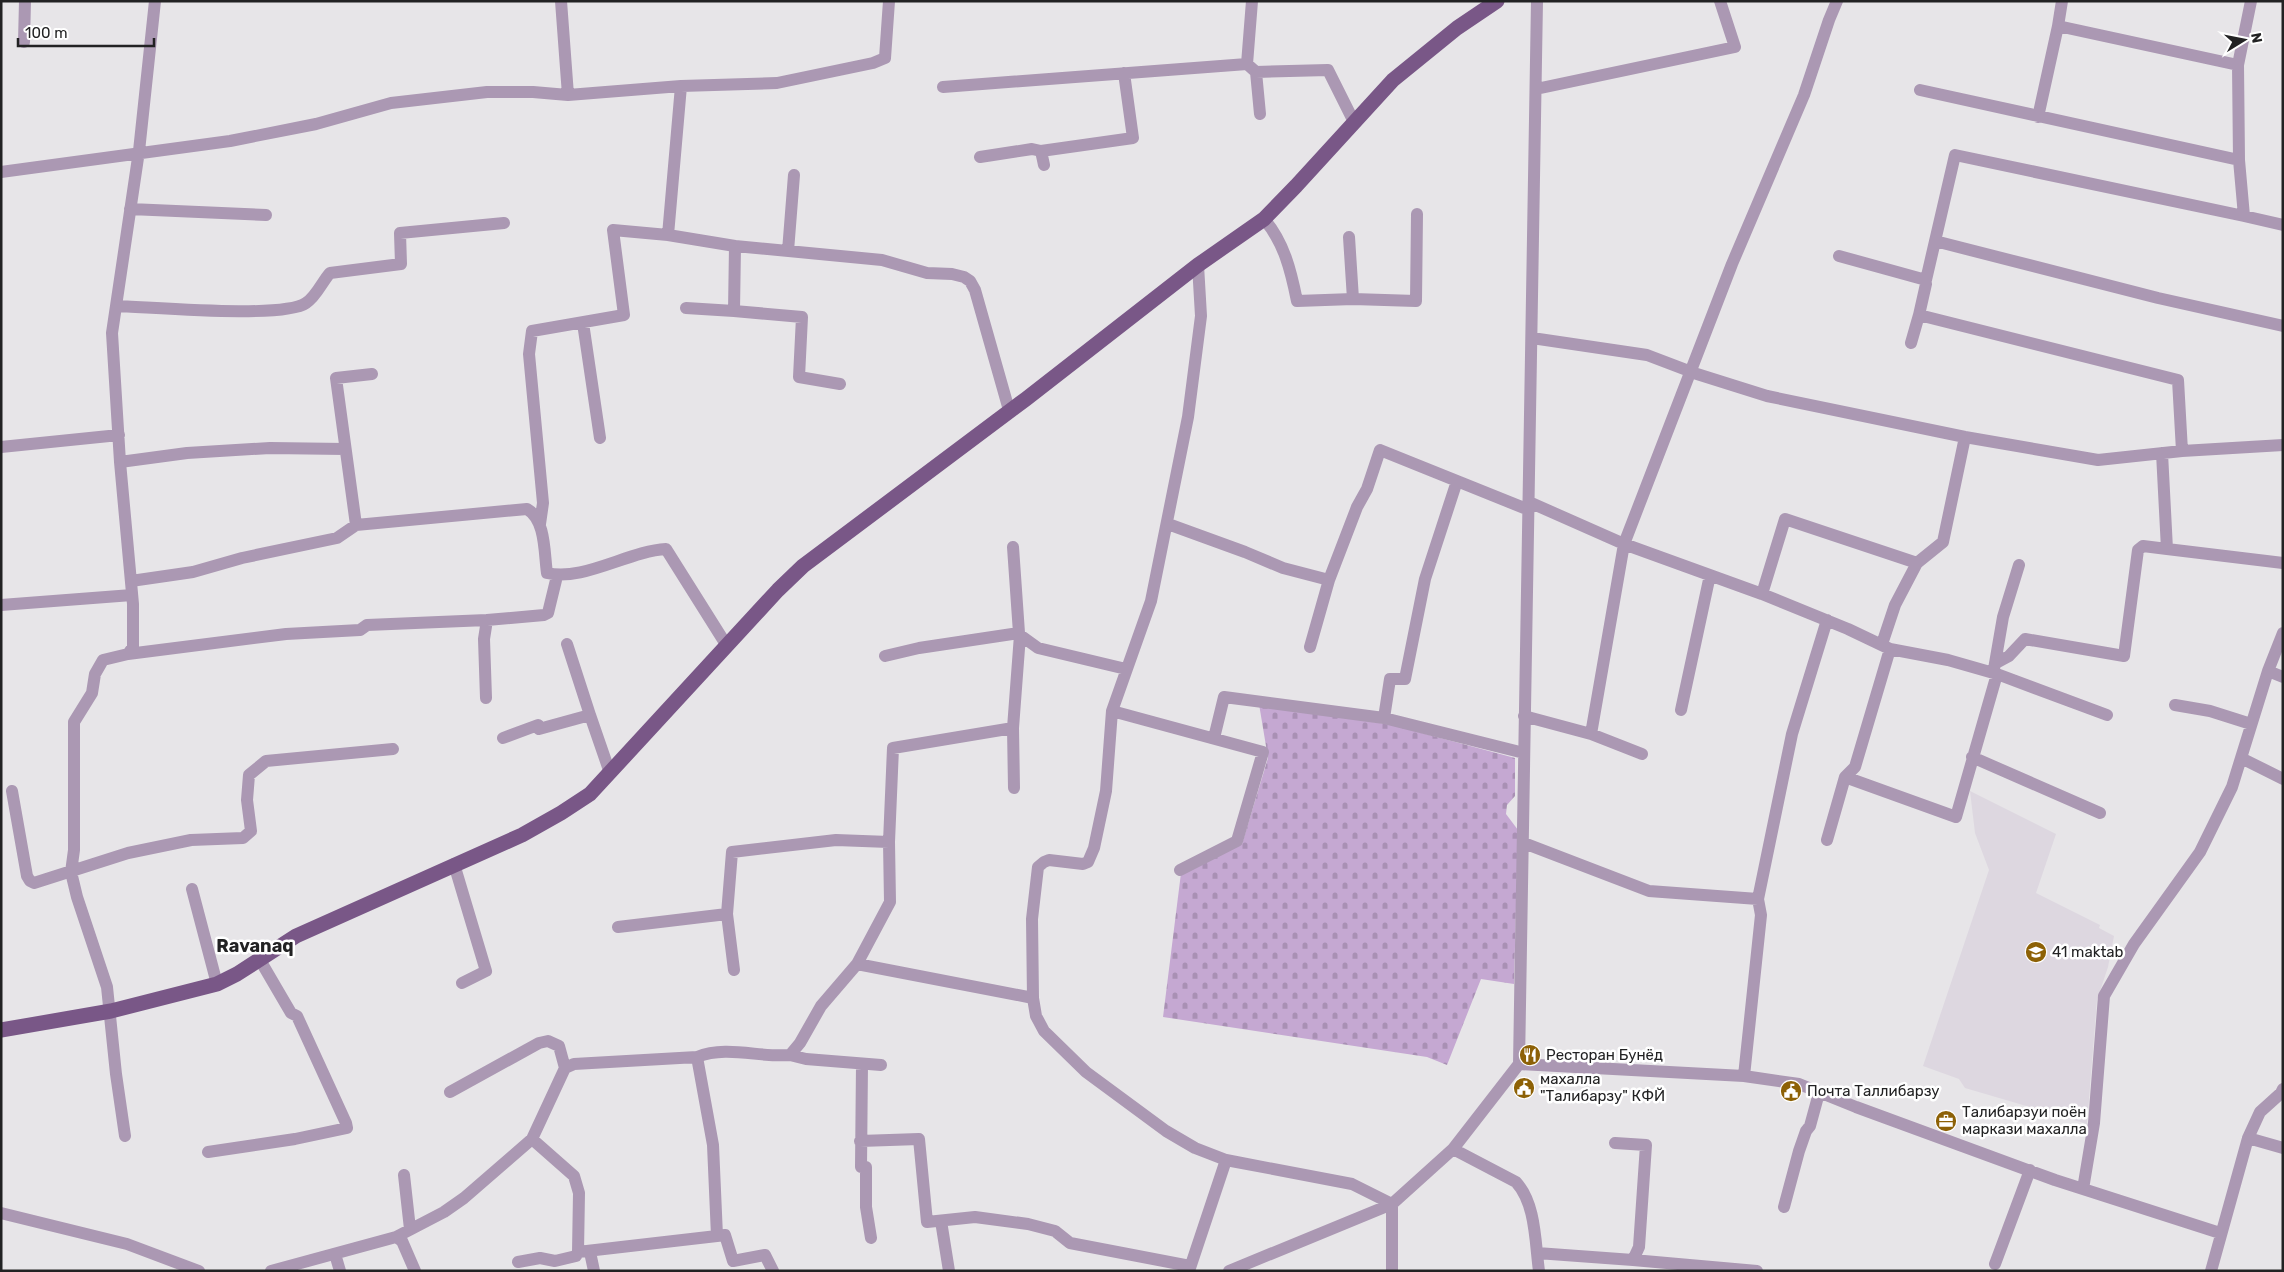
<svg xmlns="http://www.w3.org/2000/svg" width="2284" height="1272" font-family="Rubik,sans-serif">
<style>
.built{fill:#ddd7e0}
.cemetery{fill:url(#cemetery-stones)}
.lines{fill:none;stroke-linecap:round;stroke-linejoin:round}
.minor{stroke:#ab98b3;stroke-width:12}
.major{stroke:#795787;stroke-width:15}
.labels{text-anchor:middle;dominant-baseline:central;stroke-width:5;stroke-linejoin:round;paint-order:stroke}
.poi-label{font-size:15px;fill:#222223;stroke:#fff;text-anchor:start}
.quarter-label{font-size:18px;font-weight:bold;fill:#222223;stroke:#fff}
</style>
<defs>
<pattern id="cemetery-stones" width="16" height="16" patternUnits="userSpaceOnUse" patternTransform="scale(1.25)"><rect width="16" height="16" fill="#c5a8d2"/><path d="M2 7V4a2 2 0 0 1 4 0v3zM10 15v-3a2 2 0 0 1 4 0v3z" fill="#a990b4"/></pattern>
</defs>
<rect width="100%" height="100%" fill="#e7e5e8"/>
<path class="built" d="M1970 791 2056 834 2036 893 2100 925 2099 928 2114 936 2108 967 2097 1000 2087 1124 1965 1088 1959 1079 1923 1066 1989 870 1975 833Z"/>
<path class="cemetery" d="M1259 704 1392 725 1515 758V796L1507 805 1506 814 1518 830 1514 984 1481 979 1447 1065 1427 1057 1163 1017 1181 873 1242 844 1268 758Z"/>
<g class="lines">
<path class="minor" d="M561 1 568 95
M2062 1 2058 26 2238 65
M24 42 25 1
M1247 64 1252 1
M1256 72 1260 114
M943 87 1247 64 1256 72 1328 70 1354 122
M1536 89 1735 47 1720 1
M2038 117 2058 26
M980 157 1032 149 1041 151
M2239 160 2238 65 2251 1
M1044 165 1041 151 1133 138 1124 73
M1 172 230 141 316 124 391 103 487 92H533L568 95 681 86 777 83 873 63 885 58 889 1
M130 209 266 215
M2244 216 2283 225
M1264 219C1284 242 1291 271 1297 301L1353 299 1416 301 1417 214
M668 235 735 246 734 311 686 308
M1349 237 1353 299
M1935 241 2158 298 2283 326
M735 246 882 260 927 273 952 274 964 277 970 281 975 290 1009 410
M788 251 794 175
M1839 256 1926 280 1955 155 2244 216 2239 160 1920 90
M1926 284 1919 315 2178 380 2182 451
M116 306C151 307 283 319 306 303 316 297 322 282 330 273L401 264 400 233 504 223
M734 311 802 317 799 377 840 384
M583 323 600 438
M1532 338 1647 355 1697 374 1767 396 1965 437 2098 460 2182 451 2283 445
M1911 343 1919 315
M372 374 336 378 356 525 527 509C546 520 544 553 547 573 582 582 629 551 666 549L727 646
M1 447 119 435
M2162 453 2167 549 2283 563
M120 462 187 453 270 448 345 449
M1529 502 1624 544 1762 594 1848 629 1890 649 1948 660 1997 674 2107 715
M540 524 543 503 529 354 532 331 624 315 613 230 668 235 681 86
M1168 524 1245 552 1283 568 1329 580 1310 647
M1013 547 1019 633
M1329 580 1357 507 1367 489 1380 450 1529 510
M131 581 193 572 242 558 337 538 356 525
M1762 594 1785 519 1917 563 1943 542 1965 437
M1 605 132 595
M487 620 544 615 548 613 557 576
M1020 635 1038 648 1126 669
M567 644 590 715
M1882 644 1895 605 1917 563
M128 654 286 634 360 630 367 625 487 620 484 639 486 698
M885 656 919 648 1019 633 1020 635 1013 728 893 748 889 842
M1996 663 2009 656 2025 639 2124 656 2138 550 2143 546 2167 549
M1994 669 2003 617 2019 565
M2268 671 2283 677
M2175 705 2210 711 2251 724
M1681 710 1710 575
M1112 711 1263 752 1237 841 1180 870
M1524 716 1591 734 1624 544 1732 264 1804 95 1829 20 1837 1
M1384 718 1524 753
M1013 728 1014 788
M1591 734 1642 754
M503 738 538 725 539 729 590 715 610 773
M1214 738 1224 697 1384 718 1390 679H1405L1425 579 1457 481
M1972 757 2100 813
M2241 758 2283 779
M1845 777 1956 817 1997 674
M12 791 27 876 30 881 34 883 128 853 191 840 243 838 251 831 247 800 249 775 266 761 393 749
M1827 840 1845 777 1855 767 1890 649
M1524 843 1649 891 1758 899
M454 864 486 971 462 983
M192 889 217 984
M727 914 734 970
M857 964 1033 998
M790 1055 806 1059 881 1065
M862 1064 861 1167H866V1207L871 1238
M1519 1064 1744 1076 1799 1084 1856 1107 2055 1180 2220 1233
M1744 1076 1761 915 1758 899 1792 734 1827 620
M450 1092 539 1043 548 1041 559 1046 565 1068
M125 1136 116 1074 107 987 77 897 71 872 74 850V722L92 693 95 674 103 660 128 654 133 647V604L120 462 112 333 139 151 155 1
M2248 1138 2283 1148
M532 1139 574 1176 579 1193 578 1252 717 1236 713 1145 697 1057
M860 1141 919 1139 927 1222 975 1217 1028 1224 1055 1231 1070 1243 1190 1266
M1453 1149 1516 1182C1536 1204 1535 1242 1539 1271
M208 1152 295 1139 347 1128 346 1123 297 1016 291 1013 260 960
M1226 1160 1352 1184 1392 1204V1271
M404 1175 410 1229
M2083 1189 2094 1123 2104 996 2134 944 2200 852 2232 787 2268 671 2283 633
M1784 1207 1799 1151 1806 1131 1810 1126 1819 1093
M1 1213 127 1244 199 1271
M941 1221 949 1271
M717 1236 725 1235 733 1261 765 1255 773 1271
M396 1237 402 1241 415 1271
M590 1252 594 1271
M1537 1253 1633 1260 1639 1247 1646 1145 1615 1143
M335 1254 340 1271
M1633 1260 1757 1271
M518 1262 540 1258 555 1261 576 1256 578 1252
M1995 1264 2030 1170
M271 1271 396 1237 444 1212 464 1198 532 1139 565 1068 574 1064 697 1057C727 1045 760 1058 790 1055L800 1043 821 1006 857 964 890 902 889 842 836 840 732 852 727 914 618 927
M1189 1271 1226 1160 1195 1148 1166 1131 1086 1072 1044 1031 1036 1016 1033 998 1032 919 1038 867 1044 862 1049 860 1083 864 1088 862 1094 848 1106 791 1112 711 1151 601 1188 417 1201 316 1198 265
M1229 1271 1392 1204 1453 1149 1519 1064 1537 1
M2211 1271 2248 1138 2260 1112 2281 1093 2283 1089"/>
<path class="major" d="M1 1030 111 1011 217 984 237 974 296 936 522 835 561 813 590 794 778 590 803 566 1026 399 1198 265 1264 219 1296 186 1393 80 1457 28 1497 1"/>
</g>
<defs>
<g id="school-disc" transform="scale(1.125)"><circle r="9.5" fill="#8d6106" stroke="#fff"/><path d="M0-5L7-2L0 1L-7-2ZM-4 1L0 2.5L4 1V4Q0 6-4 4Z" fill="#fff"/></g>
<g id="restaurant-disc" transform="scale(1.125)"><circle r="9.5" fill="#8d6106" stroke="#fff"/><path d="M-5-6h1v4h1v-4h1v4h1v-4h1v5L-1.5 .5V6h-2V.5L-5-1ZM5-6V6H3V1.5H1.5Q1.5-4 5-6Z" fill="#fff"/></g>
<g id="civic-disc" transform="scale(1.125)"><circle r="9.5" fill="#8d6106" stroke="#fff"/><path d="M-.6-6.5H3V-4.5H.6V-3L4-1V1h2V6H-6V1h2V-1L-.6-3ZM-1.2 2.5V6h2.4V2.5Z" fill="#fff"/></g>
<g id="office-disc" transform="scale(1.125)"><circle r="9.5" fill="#8d6106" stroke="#fff"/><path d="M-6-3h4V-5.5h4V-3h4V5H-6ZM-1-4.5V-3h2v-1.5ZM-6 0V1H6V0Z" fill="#fff"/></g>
</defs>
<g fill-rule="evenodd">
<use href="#school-disc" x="2036" y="952"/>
<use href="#restaurant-disc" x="1530" y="1055"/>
<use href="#civic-disc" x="1524" y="1088"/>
<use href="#civic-disc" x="1791" y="1091"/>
<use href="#office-disc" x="1946" y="1121"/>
</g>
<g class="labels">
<g class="poi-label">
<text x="2052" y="952">41 maktab</text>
<text x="1546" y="1055">Ресторан Бунёд</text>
<text x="1540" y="1079">махалла<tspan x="1540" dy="17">"Талибарзу" КФЙ</tspan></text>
<text x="1807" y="1091">Почта Таллибарзу</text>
<text x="1962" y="1112">Талибарзуи поён<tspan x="1962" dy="17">маркази махалла</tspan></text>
</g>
<g class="quarter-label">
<text x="255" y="946">Ravanaq</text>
</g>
</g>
<rect width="2284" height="1272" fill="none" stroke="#222223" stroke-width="5"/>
<g transform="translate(2244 40) rotate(80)" stroke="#ffffff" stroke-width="4" paint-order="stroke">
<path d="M0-4L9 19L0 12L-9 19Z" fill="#222223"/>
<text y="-8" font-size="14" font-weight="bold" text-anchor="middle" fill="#222223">N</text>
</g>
<path d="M18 38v8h136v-8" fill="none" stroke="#222223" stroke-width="2.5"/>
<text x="25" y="38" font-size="15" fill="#222223" stroke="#ffffff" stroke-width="4" paint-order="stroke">100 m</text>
</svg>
